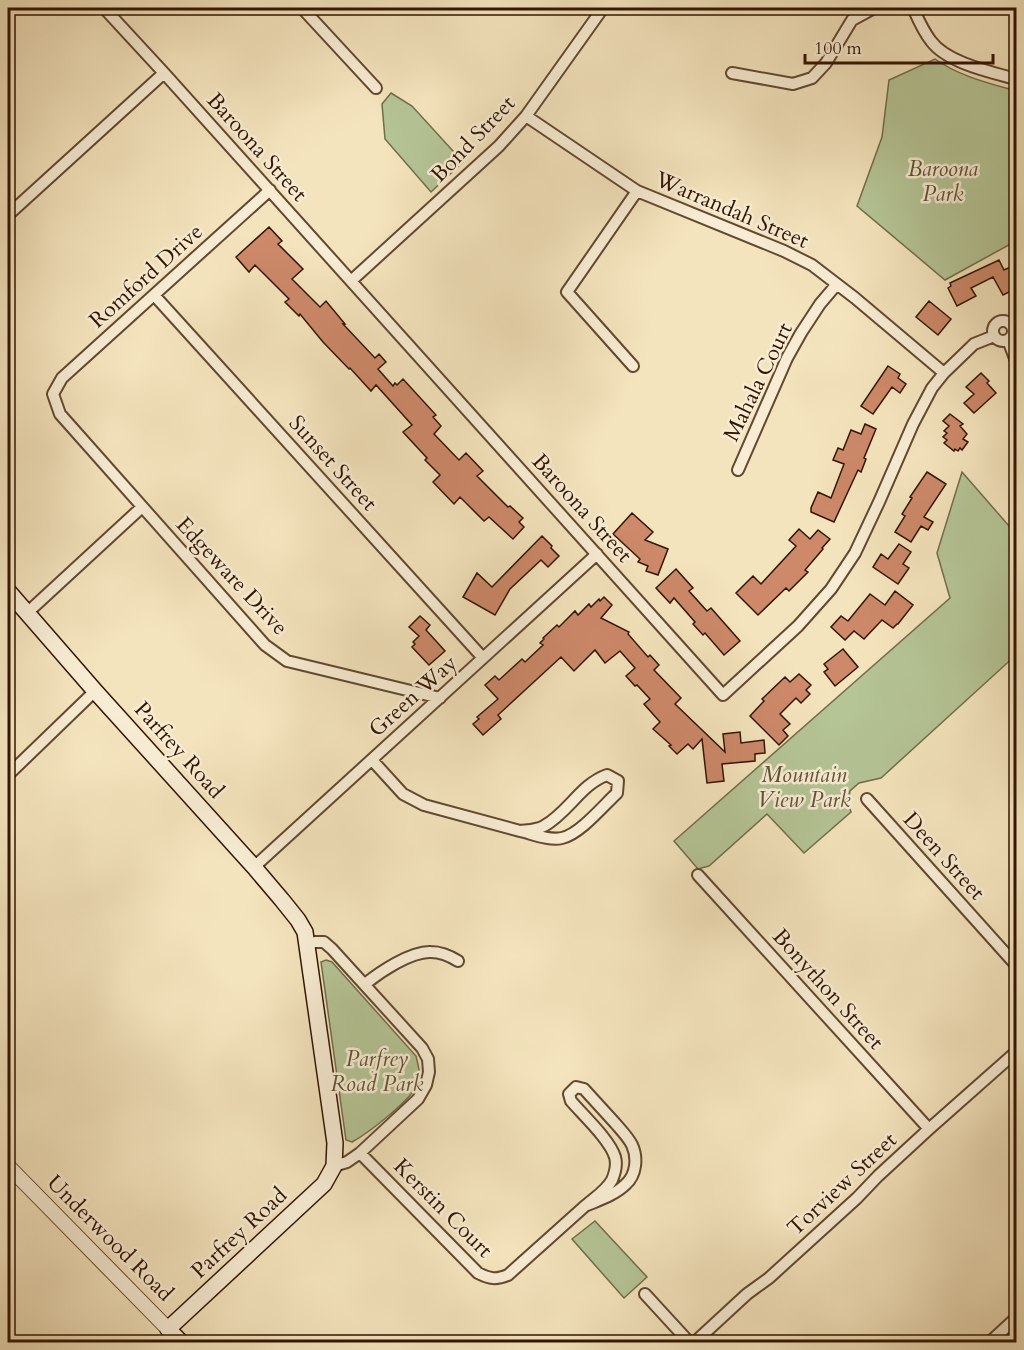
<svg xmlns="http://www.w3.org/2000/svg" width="1024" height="1350" font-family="Cardo,serif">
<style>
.green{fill:#b5c596;stroke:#736c4b;stroke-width:1.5}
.building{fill:#cd896a;stroke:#311400;stroke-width:1.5}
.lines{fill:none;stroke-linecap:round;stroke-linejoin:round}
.minor-casing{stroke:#62482f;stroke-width:14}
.tertiary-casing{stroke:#62482f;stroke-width:16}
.secondary-casing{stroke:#311400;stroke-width:18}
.minor{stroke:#f8edd4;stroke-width:10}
.tertiary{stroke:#f8edd4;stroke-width:14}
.secondary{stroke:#f8edd4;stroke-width:15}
.labels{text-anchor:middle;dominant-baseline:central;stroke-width:5;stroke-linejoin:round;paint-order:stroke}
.street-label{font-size:22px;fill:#311400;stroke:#f8edd4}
.park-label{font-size:22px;font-style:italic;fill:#5f5234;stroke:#f8edd4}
</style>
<rect width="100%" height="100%" fill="#f4e4bd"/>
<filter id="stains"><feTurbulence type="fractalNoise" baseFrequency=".00333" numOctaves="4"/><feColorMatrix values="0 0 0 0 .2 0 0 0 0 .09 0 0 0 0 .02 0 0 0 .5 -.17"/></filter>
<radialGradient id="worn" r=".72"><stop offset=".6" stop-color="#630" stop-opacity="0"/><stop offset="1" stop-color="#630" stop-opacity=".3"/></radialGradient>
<path class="green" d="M935 59C959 76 988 83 1016 91V241L945 280 857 206 882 137 889 80Z
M391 93 412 106 463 162 431 192 385 139 382 104Z
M962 472 1016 534V655L881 778 859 783 850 791 848 803 851 812 804 853 767 814 709 866 698 869 674 841 950 598 937 553Z
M326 960 332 962 416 1056C418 1065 421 1073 418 1083 413 1099 367 1134 352 1142L346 1140 321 962Z
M595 1221 647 1277 624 1298 572 1239Z"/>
<path class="building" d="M269 227 282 241 278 244 303 269 292 279 320 307 326 301 345 324H343L375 358 379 354 386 362 378 369 393 386 395 383 397 385 403 379 436 415 433 417 441 426 434 434 459 460 466 453 483 471 477 476 508 507 510 506 523 518 519 522 524 527 513 539 489 517 484 521 460 497 454 504 433 482 440 475 425 460 427 458 403 432 412 425 376 385 371 391 350 368 349 369 323 342 300 314 299 316 285 302 289 299 255 265 249 272 236 257Z
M999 260 1004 270 1017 264V288L1003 295 993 277 971 288 976 296 957 306 948 288 951 286 950 283Z
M929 301 951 319 938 335 916 317Z
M888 366 900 374 898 378 906 384 900 393 892 387 873 414 861 406Z
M981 373 989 381 987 383 996 393 974 413 964 403 974 394 966 387Z
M950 414 963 424 960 426 967 434 963 439 968 442 962 450 960 448 958 451 955 449 954 451 944 443 947 440 943 437 947 433 944 431 949 426 943 421Z
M865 424 876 429 864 458 866 459 861 472 858 470 834 522 811 512V508L818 492 831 498 844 464 833 460 838 448 843 450 851 430 861 434Z
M927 472 946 484 924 517 933 522 928 530 921 526 911 542 895 532 905 516 902 514 912 498 910 497Z
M632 513 653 532 645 540 668 549 658 575 646 571 648 566 638 562 640 559 613 534Z
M799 529 810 539 818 530 830 539 822 548 823 549 805 570 808 572 789 591 786 588 758 615 736 593 753 576 761 584 796 546 789 540Z
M542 536 552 546 551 548 559 556 548 567 541 560 510 589 495 615 463 597 477 573 492 587Z
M899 544 911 552 903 564 909 568 898 584 873 567 881 554 888 559Z
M676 569 693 588 689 591 707 611 711 608 740 641 724 655 705 633 703 635 693 624 695 622 674 598 670 603 656 588Z
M895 591 913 605 898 624H897L893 628 882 620 864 639 854 631 845 640 831 627 841 616 848 621 870 594 885 605Z
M604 597 612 605 601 618 629 632 628 634 648 657 650 655 659 665 654 670 681 698 675 704 725 752 723 734 740 732 741 743 764 740 765 753 755 754V761L722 764 724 781 707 783 702 739 693 749 688 744 677 754 669 746 671 745 653 729 660 722 644 704 650 699 637 685 635 686 626 676 635 668 620 651 605 663 595 650 574 671 561 657 498 715 501 719 483 735 473 724 479 719 477 717 498 699 485 685 495 676 499 680 522 659 525 662 543 645 540 643 544 639 543 638 557 625 559 627 575 611 578 615 589 604 591 607 599 599 600 601Z
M420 616 430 625 426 630 445 651 429 665 412 647 415 644 413 642 419 636 409 627Z
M843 649 858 667 835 686 824 672 828 669 824 664Z
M799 674 811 685 806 690 810 694 801 703 796 698 780 714 790 724 783 730 788 736 779 745 750 716 764 701 762 699 785 677 790 682Z"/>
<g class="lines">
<g class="minor-casing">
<path id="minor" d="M104 8 164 73 723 695 798 626 831 589 855 553 879 502 913 424 932 388 944 373 974 344 994 336
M302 8 376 88
M913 8C918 19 923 31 931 41 947 63 991 72 1016 79
M732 73 793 84 812 78 826 63 852 20 874 8
M526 116 637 191 784 251 812 265 855 298 944 373
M270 190 62 378 53 394 60 414 265 645 287 661 440 698
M8 215 164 73
M351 281 499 146 526 116 603 8
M154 295 483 658
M993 331a10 10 0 1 1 20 0a10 10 0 1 1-20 0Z
M1008 340 1016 361
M633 366 567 292 637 191
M738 470 787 358 801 333 820 304 837 284
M27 613 142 507
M372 760 403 794 424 805 520 831
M8 775 95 691
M607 775 618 781 617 793C603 806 580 834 562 838 549 841 533 834 520 831 528 830 537 830 544 826 568 813 581 784 607 775Z
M867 799 1016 965
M254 867 597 554
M698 875 929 1129
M306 945 315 942H324L332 949 422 1048 428 1059 429 1072 426 1085 418 1099 360 1153 347 1162 334 1166
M365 984C380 972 411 951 431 952 441 952 450 956 458 961
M576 1087 584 1089C594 1100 605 1112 615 1123 621 1130 628 1137 632 1145 638 1158 636 1175 626 1184 615 1195 599 1200 585 1206 594 1198 606 1191 612 1180 615 1173 617 1164 615 1157 610 1140 583 1115 571 1101L569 1094Z
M360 1153 478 1273C490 1279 496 1280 508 1275L585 1206
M645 1294 689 1342
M695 1342 747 1294 769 1278 857 1198 878 1176 929 1129 1016 1052
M990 1342 1016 1318"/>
</g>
<g class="tertiary-casing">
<path id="tertiary" d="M8 1166 168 1329"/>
</g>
<g class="secondary-casing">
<path id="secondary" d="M8 591 95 691 254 867 282 900 298 920 305 932 335 1143 334 1166 324 1184 168 1329 181 1342"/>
</g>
<use href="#minor" class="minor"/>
<use href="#tertiary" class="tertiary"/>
<use href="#secondary" class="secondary"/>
</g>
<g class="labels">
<g class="street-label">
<text transform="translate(473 139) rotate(-46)">Bond Street</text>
<text transform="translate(257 147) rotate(48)">Baroona Street</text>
<text transform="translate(732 210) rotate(23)">Warrandah Street</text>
<text transform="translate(146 276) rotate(-42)">Romford Drive</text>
<text transform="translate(758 382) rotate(-64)">Mahala Court</text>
<text transform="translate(333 463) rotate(48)">Sunset Street</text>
<text transform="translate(582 508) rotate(48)">Baroona Street</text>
<text transform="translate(232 576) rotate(47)">Edgeware Drive</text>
<text transform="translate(413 696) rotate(-42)">Green Way</text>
<text transform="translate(179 750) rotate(48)">Parfrey Road</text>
<text transform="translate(944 856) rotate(48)">Deen Street</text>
<text transform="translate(828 989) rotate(48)">Bonython Street</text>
<text transform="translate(842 1184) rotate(-43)">Torview Street</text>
<text transform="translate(443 1208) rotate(45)">Kerstin Court</text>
<text transform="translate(239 1233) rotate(-43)">Parfrey Road</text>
<text transform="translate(110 1238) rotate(45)">Underwood Road</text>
</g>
<g class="park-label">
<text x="943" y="169">Baroona<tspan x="943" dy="25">Park</tspan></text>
<text x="804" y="775">Mountain<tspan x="804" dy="25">View Park</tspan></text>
<text x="377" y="1059">Parfrey<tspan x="377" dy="25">Road Park</tspan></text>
</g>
</g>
<rect width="1024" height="1350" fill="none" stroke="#f4e4bd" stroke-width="30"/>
<rect x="9" y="9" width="1006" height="1332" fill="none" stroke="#311400" stroke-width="3"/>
<rect x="15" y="15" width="994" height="1320" fill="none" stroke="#311400" stroke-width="1.5"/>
<path d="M805 54v9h188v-9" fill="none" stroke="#311400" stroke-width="3"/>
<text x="814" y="54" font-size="18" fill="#311400" stroke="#f8edd4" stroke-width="4.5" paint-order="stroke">100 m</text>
<rect width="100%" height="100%" filter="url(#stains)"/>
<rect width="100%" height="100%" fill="url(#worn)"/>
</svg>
